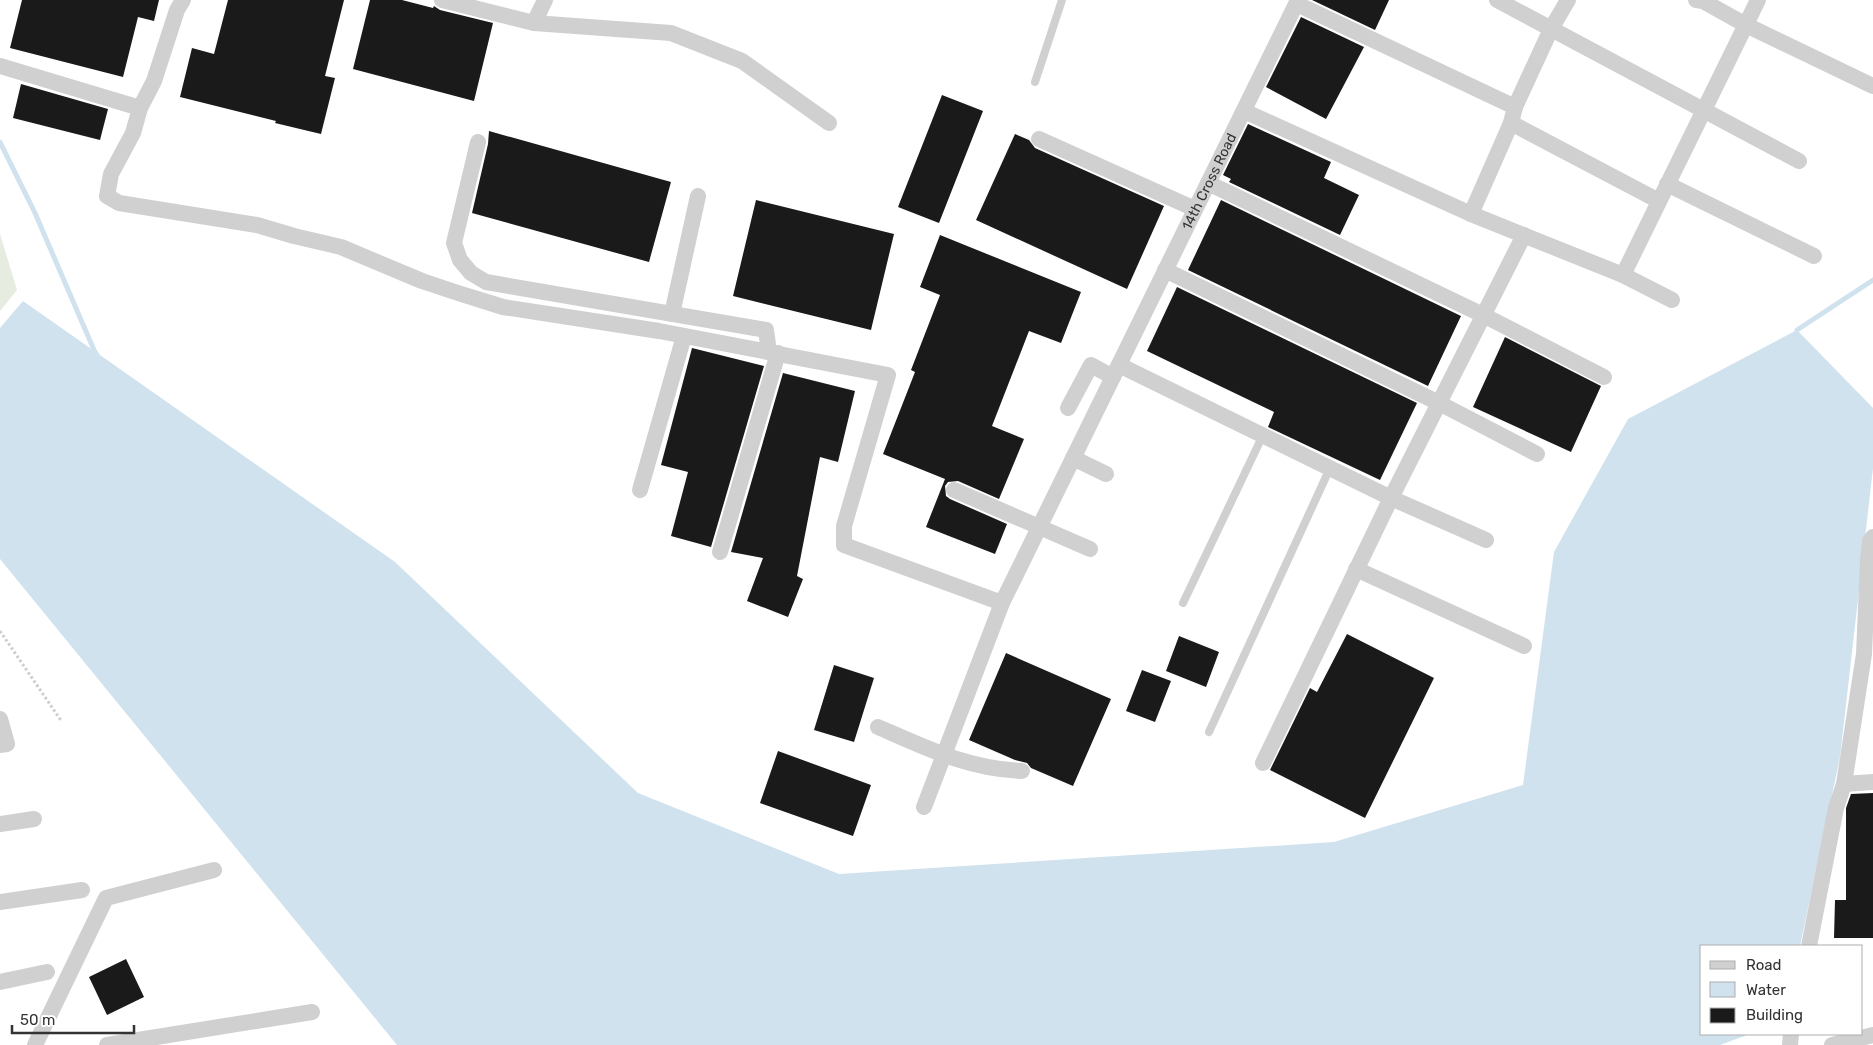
<svg xmlns="http://www.w3.org/2000/svg" width="1873" height="1045" font-family="Rubik,sans-serif">
<style>
.green{fill:#e6ecdf}
.water{fill:#cfe2ee}
.lines{fill:none;stroke-linecap:round;stroke-linejoin:round}
.stream{stroke:#cfe2ee;stroke-width:5}
.building{fill:#1a1a1a}
.path{stroke:#cdcdcd;stroke-width:3;stroke-dasharray:2.5 2.5;stroke-linecap:butt}
.service{stroke:#d0d0d0;stroke-width:8}
.minor{stroke:#d0d0d0;stroke-width:16}
.labels{text-anchor:middle;dominant-baseline:central;stroke-width:5;stroke-linejoin:round;paint-order:stroke}
.street-label{font-size:14px;fill:#333;stroke:#fff}
</style>
<rect width="100%" height="100%" fill="#fff"/>
<path class="green" d="M0 234 17 290 0 311Z"/>
<path class="water" d="M23 301 395 562 638 793 839 874 1334 842 1523 785 1554 552 1628 419 1797 330 1873 408V468L1840 757 1800 946H1702V1034H1750L1720 1045H397L0 559V328Z"/>
<g class="lines">
<path class="stream" d="M0 142 35 213 94 350 97 355
M1797 330 1873 280"/>
</g>
<path class="building" d="M22 0H159L154 21 138 17 123 77 10 48Z
M228 0H344L325 76 335 78 321 134 275 123 276 121 180 97 192 48 214 54Z
M370 0H402L433 8 434 6 440 10 493 23 474 101 353 69Z
M1312 0H1389L1375 30Z
M1301 17 1364 47 1326 119 1266 87Z
M21 84 108 109 100 140 13 118Z
M942 95 983 111 939 223 898 207Z
M1248 124 1331 162 1324 178 1359 195 1340 235 1229 182 1231 179 1223 175Z
M489 131 671 182 649 262 472 213 488 144Z
M1015 134 1029 140 1035 148 1164 206 1127 289 976 220Z
M756 200 894 234 871 330 733 296Z
M1221 200 1461 316 1428 386 1188 270Z
M940 235 1081 292 1061 343 1029 331 992 426 1024 439 999 499 958 481 948 482 945 486 946 496 950 499 1007 524 995 554 926 527 945 479 883 454 915 372 911 370 940 295 920 287Z
M1177 287 1417 403 1380 480 1268 427 1274 412 1147 351Z
M1505 337 1601 386 1571 452 1473 407Z
M692 348 764 366 711 547 671 536 688 472 661 465Z
M783 373 855 391 838 462 820 457 797 576 803 579 788 617 747 601 763 558 731 552Z
M1347 634 1434 678 1365 818 1270 770 1310 688 1317 692Z
M1179 636 1219 652 1206 687 1166 671Z
M1006 653 1111 699 1073 786 1031 768 1027 763 1015 760 969 740Z
M834 665 874 678 854 742 814 730Z
M1142 670 1171 681 1155 722 1126 711Z
M778 751 871 785 853 836 760 803Z
M1873 793V938H1834L1835 900H1846V808L1851 794Z
M126 959 144 997 107 1015 89 977Z"/>
<g class="lines">
<path class="path" d="M0 631 62 722"/>
<path class="service" d="M1035 82 1062 0
M1183 603 1263 435
M1209 732 1330 468"/>
<g class="minor">
<path d="M183 0 177 10 154 81 140 108 133 133 111 174 107 196 119 203 257 225 294 236 341 247 422 281 458 293 503 307 659 331 888 375 844 526V545L1002 603"/>
<path d="M442 0 534 23 671 33 742 61 829 123"/>
<path d="M1497 0 1799 161"/>
<path d="M1696 0 1703 1 1746 25 1873 86"/>
<path d="M1297 4 1515 107"/>
<path d="M534 23 545 0"/>
<path d="M0 66 140 108"/>
<path d="M1244 111 1471 214 1623 275 1672 300"/>
<path d="M1511 123 1659 201"/>
<path d="M1039 139 1195 209"/>
<path d="M478 142 454 243 460 260 471 273 486 282 766 330 769 352"/>
<path d="M1208 183 1483 315 1604 377"/>
<path d="M1667 184 1814 256"/>
<path d="M1471 214 1511 123 1515 107 1551 29 1568 0"/>
<path d="M1165 270 1439 403 1537 454"/>
<path d="M1623 275 1758 0"/>
<path d="M672 314 698 196"/>
<path d="M1119 365 1391 498 1486 540"/>
<path d="M1068 408 1091 365 1113 377"/>
<path d="M1073 458 1106 474"/>
<path d="M640 490 684 336"/>
<path d="M954 490 1090 549"/>
<path d="M1873 537 1870 541 1868 561 1873 562"/>
<path d="M720 552 778 353"/>
<path d="M1356 569 1524 646"/>
<path d="M0 719 7 744 0 745"/>
<path d="M878 727C926 748 968 769 1022 771"/>
<path d="M1263 763 1391 498 1524 235"/>
<path d="M1844 784 1873 782"/>
<path id="s1" d="M924 807 1002 603 1298 0"/>
<path d="M0 824 34 819"/>
<path d="M0 902 82 890"/>
<path d="M1809 946 1836 808 1844 784 1864 654 1868 561"/>
<path d="M0 982 47 972"/>
<path d="M35 1045 106 898 214 870"/>
<path d="M107 1045 312 1012"/>
<path d="M1790 1045 1791 1034"/>
<path d="M1832 1045 1873 1035"/>
</g>
</g>
<g class="labels">
<g class="street-label">
<text stroke="none"><textPath href="#s1" startOffset="688">14th Cross Road</textPath></text>
</g>
</g>
<rect x="1700" y="945" width="162" height="90" fill="#ffffff" stroke="#adadad"/>
<rect x="1710" y="961" width="25" height="8" fill="#d0d0d0" stroke="#adadad"/>
<text x="1746" y="970" font-size="15" fill="#333333">Road</text>
<rect x="1710" y="982" width="25" height="15" fill="#cfe2ee" stroke="#adadad"/>
<text x="1746" y="995" font-size="15" fill="#333333">Water</text>
<rect x="1710" y="1008" width="25" height="15" fill="#1a1a1a" stroke="#adadad"/>
<text x="1746" y="1020" font-size="15" fill="#333333">Building</text>
<path d="M12 1025v8h122v-8" fill="none" stroke="#333333" stroke-width="2.5"/>
<text x="20" y="1025" font-size="15" fill="#333333" stroke="#ffffff" stroke-width="4" paint-order="stroke">50 m</text>
</svg>
